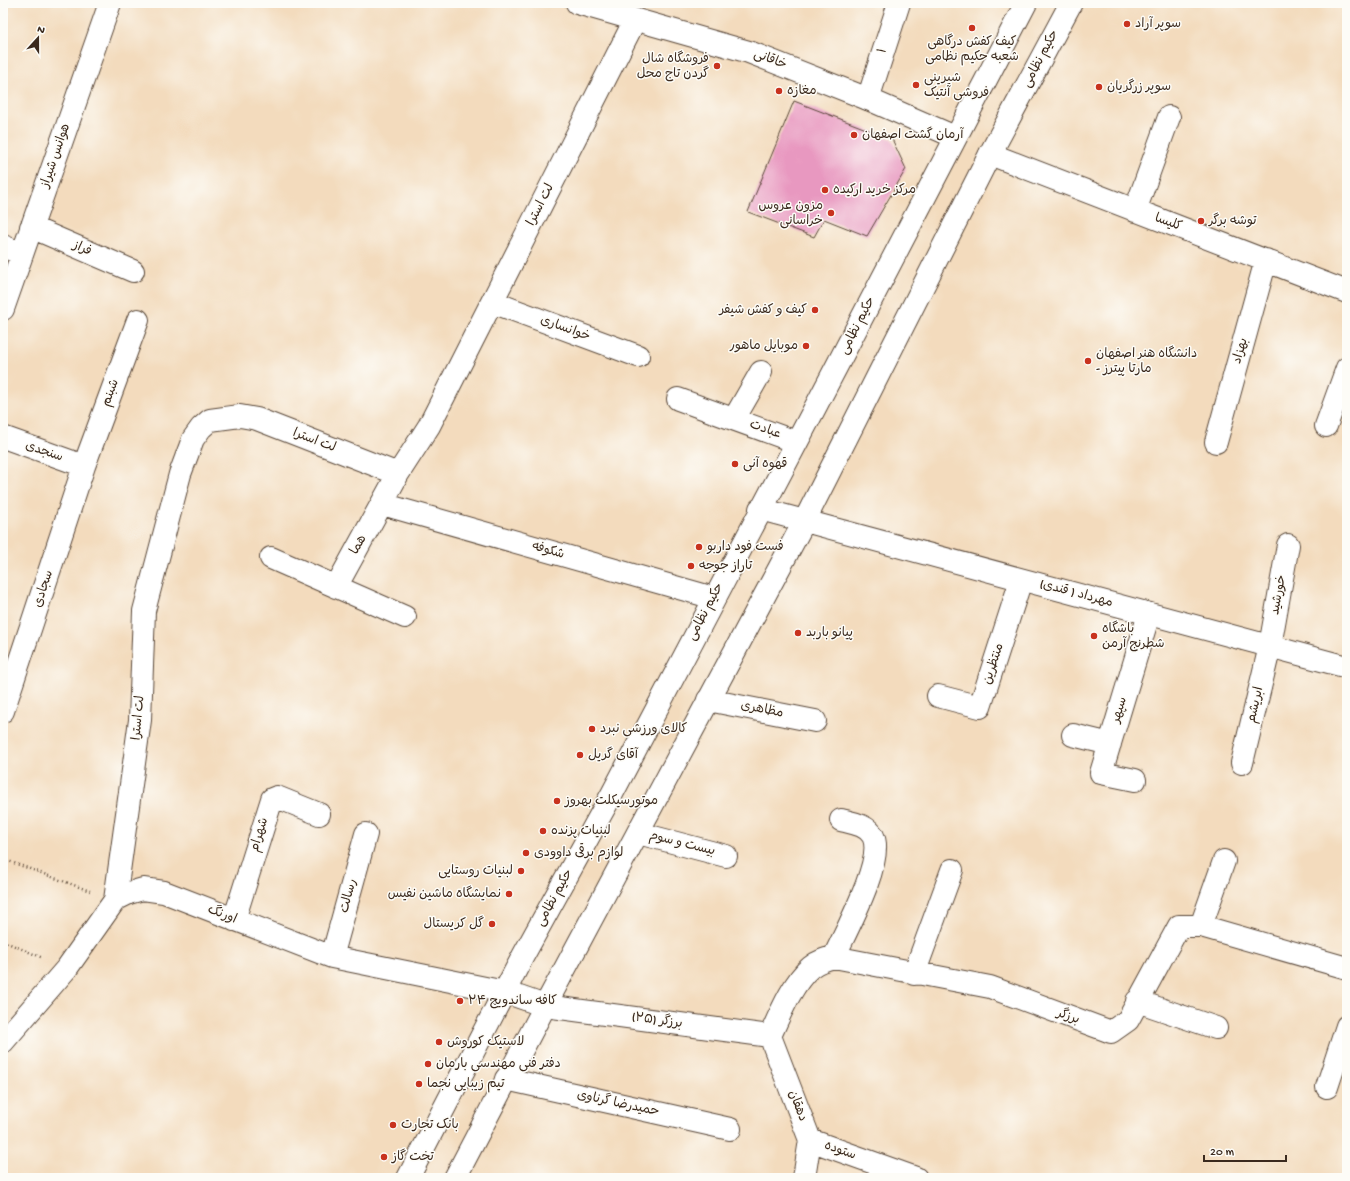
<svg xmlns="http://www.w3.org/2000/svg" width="1350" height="1181" font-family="'Gochi Hand','Playpen Sans Arabic',sans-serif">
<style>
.building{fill:#e898c0}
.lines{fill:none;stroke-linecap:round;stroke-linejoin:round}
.street-casing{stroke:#574536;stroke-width:24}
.secondary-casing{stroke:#574536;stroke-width:24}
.path{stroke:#574536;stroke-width:2.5;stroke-dasharray:1 3;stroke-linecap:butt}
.street{stroke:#fff;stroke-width:22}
.secondary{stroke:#fff;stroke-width:22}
.poi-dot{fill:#c8321e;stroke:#fdfcf7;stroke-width:1.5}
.labels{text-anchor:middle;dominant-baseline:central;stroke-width:3;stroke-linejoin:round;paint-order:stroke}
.poi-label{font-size:13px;fill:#3b2a1e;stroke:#fdfcf7;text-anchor:start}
.street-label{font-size:13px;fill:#3b2a1e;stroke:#fdfcf7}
</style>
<rect width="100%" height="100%" fill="#fdfcf7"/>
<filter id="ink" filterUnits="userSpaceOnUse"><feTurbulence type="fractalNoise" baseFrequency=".025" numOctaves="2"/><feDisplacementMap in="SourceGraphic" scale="8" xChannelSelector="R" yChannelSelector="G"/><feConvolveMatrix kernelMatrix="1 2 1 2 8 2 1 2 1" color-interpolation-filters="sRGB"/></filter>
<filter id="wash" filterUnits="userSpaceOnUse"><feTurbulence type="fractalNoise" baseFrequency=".012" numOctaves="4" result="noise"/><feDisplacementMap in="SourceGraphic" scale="16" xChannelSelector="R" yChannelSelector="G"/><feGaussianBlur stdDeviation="0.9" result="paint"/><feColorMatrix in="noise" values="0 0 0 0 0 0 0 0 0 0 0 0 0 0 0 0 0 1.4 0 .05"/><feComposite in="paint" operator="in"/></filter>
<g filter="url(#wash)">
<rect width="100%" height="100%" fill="#f3dbbd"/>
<g id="blocks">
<path class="building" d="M794 101 892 139 906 169 867 236 824 219 814 237 748 212Z"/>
</g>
</g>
<g filter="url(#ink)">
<use href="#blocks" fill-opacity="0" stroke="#574536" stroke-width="1"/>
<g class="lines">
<g class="street-casing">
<path id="street" d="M868 99 899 3
M990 154 1347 292
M1135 211 1169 117
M31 227 133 271
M3 246 22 254
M492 302 638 356
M3 309 110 3
M678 399 796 442
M734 419 761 372
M1326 426 1347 368
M3 437 84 466
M1216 442 1266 260
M382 504 714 598
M271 558 405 617
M336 587 398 474 429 426 635 20
M938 696 980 707 1021 580
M708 700 815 721
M3 711 84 466 138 320
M1073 735 1110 744
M1242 763 1270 646 1288 545
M1135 780 1101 773 1149 614
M638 833 726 856
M115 900 140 720 144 611 180 474 193 439 201 428 210 420 240 416 257 419 398 474
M234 920 272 799 277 797 319 814
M1201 926 1224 861
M332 957 366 834
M834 957C845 933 885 860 873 836 867 825 853 823 841 820
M914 974 952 870
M1137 1001 1216 1028
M770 1036C780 1014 793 982 811 967 818 961 826 959 834 957L990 987 1111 1032 1128 1020 1179 926H1201L1347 968
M770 1036 810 1140 804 1178
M3 1042 67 968 115 900 129 893 143 889 164 892 332 957 505 992 545 1006 770 1036
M506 1079 730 1129
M1327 1087 1347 1026
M810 1140 916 1178"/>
</g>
<g class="secondary-casing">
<path id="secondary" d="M577 3 749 52 868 99 955 137
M760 509 1347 667
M408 1178 523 956 612 794 817 404 1026 3
M455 1178 545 1006 805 520 990 154 1071 3"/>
</g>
<path class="path" d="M3 859 90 891
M3 941 43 958"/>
<use href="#street" class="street"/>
<use href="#secondary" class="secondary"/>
</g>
</g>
<g class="poi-dot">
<circle cx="1127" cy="24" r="4"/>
<circle cx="972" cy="28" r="4"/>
<circle cx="717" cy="66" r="4"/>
<circle cx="916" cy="85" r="4"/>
<circle cx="1099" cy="87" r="4"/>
<circle cx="779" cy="91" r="4"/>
<circle cx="854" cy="135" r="4"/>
<circle cx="825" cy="190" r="4"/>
<circle cx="831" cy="213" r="4"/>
<circle cx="1201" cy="221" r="4"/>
<circle cx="815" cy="310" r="4"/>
<circle cx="806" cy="346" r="4"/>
<circle cx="1088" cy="361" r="4"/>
<circle cx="735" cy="464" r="4"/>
<circle cx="699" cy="547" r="4"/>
<circle cx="691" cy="566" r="4"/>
<circle cx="798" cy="633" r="4"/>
<circle cx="1094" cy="636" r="4"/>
<circle cx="592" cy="729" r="4"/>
<circle cx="580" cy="755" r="4"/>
<circle cx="557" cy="801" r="4"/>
<circle cx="543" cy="831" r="4"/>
<circle cx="526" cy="853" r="4"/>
<circle cx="521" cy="871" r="4"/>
<circle cx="509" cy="894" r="4"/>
<circle cx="492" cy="924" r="4"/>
<circle cx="460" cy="1001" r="4"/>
<circle cx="439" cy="1042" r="4"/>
<circle cx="428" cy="1064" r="4"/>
<circle cx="419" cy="1084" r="4"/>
<circle cx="393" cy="1125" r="4"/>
<circle cx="384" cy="1157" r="4"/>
</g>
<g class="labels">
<g class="poi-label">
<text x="1135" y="24">سوپر آراد</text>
<text x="972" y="42" text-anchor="middle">کیف کفش درگاهی<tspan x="972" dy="15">شعبه حکیم نظامی</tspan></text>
<text x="709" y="59" text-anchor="end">فروشگاه شال<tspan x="709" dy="15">گردن تاج محل</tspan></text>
<text x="924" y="78">شیرینی<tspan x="924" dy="15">فروشی آنتیک</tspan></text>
<text x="1107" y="87">سوپر زرگریان</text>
<text x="787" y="91">مغازه</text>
<text x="862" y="135">آرمان گشت اصفهان</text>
<text x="833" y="190">مرکز خرید ارکیده</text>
<text x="823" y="206" text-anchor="end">مزون عروس<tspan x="823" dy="15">خراسانی</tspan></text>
<text x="1209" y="221">توشه برگر</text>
<text x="807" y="310" text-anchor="end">کیف و کفش شیفر</text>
<text x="798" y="346" text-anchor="end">موبایل ماهور</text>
<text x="1096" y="354">دانشگاه هنر اصفهان<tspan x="1096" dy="15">- مارتا پیترز</tspan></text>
<text x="743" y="464">قهوه آنی</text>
<text x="707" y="547">فست فود داربو</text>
<text x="699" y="566">تاراز جوجه</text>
<text x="1102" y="629">باشگاه<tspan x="1102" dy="15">شطرنج آرمن</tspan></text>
<text x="806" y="633">پیانو باربد</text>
<text x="600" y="729">کالای ورزشی نبرد</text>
<text x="588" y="755">آقای گریل</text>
<text x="565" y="801">موتورسیکلت بهروز</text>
<text x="551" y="831">لبنیات پزنده</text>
<text x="534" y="853">لوازم برقی داوودی</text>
<text x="513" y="871" text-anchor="end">لبنیات روستایی</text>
<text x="501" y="894" text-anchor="end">نمایشگاه ماشین نفیس</text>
<text x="484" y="924" text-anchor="end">گل کریستال</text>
<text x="468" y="1001">کافه ساندویچ ۲۴</text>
<text x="447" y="1042">لاستیک کوروش</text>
<text x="436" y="1064">دفتر فنی مهندسی بارمان</text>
<text x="427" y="1084">تیم زیبایی نجما</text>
<text x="401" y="1125">بانک تجارت</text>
<text x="392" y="1157">تخت گاز</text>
</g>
<g class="street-label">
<text transform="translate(883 51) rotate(-72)">۱</text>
<text transform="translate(1041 59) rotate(-62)">حکیم نظامی</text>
<text transform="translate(770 60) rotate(21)">خاقانی</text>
<text transform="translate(56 156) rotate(-71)">هوانس شیراز</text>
<text transform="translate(541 205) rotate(-63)">لت استرا</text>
<text transform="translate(1168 223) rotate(20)">کلیسا</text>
<text transform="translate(82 249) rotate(23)">فراز</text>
<text transform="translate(858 326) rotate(-63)">حکیم نظامی</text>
<text transform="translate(565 329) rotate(20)">خوانساری</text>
<text transform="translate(1241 351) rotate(-74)">بهزاد</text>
<text transform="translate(111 393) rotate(-70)">شبنم</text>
<text transform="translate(765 430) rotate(20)">عبادت</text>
<text transform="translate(314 441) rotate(21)">لت استرا</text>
<text transform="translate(44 452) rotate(19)">سنجدی</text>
<text transform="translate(359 545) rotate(-61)">هما</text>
<text transform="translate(548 551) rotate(16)">شکوفه</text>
<text transform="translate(44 589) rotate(-72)">سجادی</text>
<text transform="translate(1076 594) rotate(15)">مهرداد ( قندی)</text>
<text transform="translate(1279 595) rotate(-80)">خورشید</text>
<text transform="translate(706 612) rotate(-62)">حکیم نظامی</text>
<text transform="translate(994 664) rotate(-72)">منتظرین</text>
<text transform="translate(1256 705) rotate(-77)">ابریشم</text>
<text transform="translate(762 710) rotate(11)">مظاهری</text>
<text transform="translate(1120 710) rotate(-73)">سپهر</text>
<text transform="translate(139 718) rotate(-85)">لت استرا</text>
<text transform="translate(260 835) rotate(-73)">شهرام</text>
<text transform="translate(682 844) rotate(14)">بیست و سوم</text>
<text transform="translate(349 896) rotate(-75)">رسالت</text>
<text transform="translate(555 898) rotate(-61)">حکیم نظامی</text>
<text transform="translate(222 915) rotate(22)">اورنگ</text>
<text transform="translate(1068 1017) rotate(20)">برزگر</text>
<text transform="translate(657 1021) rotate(8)">برزگر (۲۵)</text>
<text transform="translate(618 1104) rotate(12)">حمیدرضا گرناوی</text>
<text transform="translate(797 1106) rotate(69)">دهقان</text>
<text transform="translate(840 1151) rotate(20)">ستوده</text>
</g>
</g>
<rect width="1350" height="1181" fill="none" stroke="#fdfcf7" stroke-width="16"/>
<g transform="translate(38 38) rotate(21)" stroke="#fdfcf7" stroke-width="3" paint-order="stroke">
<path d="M0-3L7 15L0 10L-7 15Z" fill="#3b2a1e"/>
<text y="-6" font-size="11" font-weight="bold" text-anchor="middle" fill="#3b2a1e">N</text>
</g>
<path d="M1204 1155v6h82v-6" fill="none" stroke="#3b2a1e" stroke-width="2"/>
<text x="1210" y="1155" font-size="12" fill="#3b2a1e" stroke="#fdfcf7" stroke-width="3" paint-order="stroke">20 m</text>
</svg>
